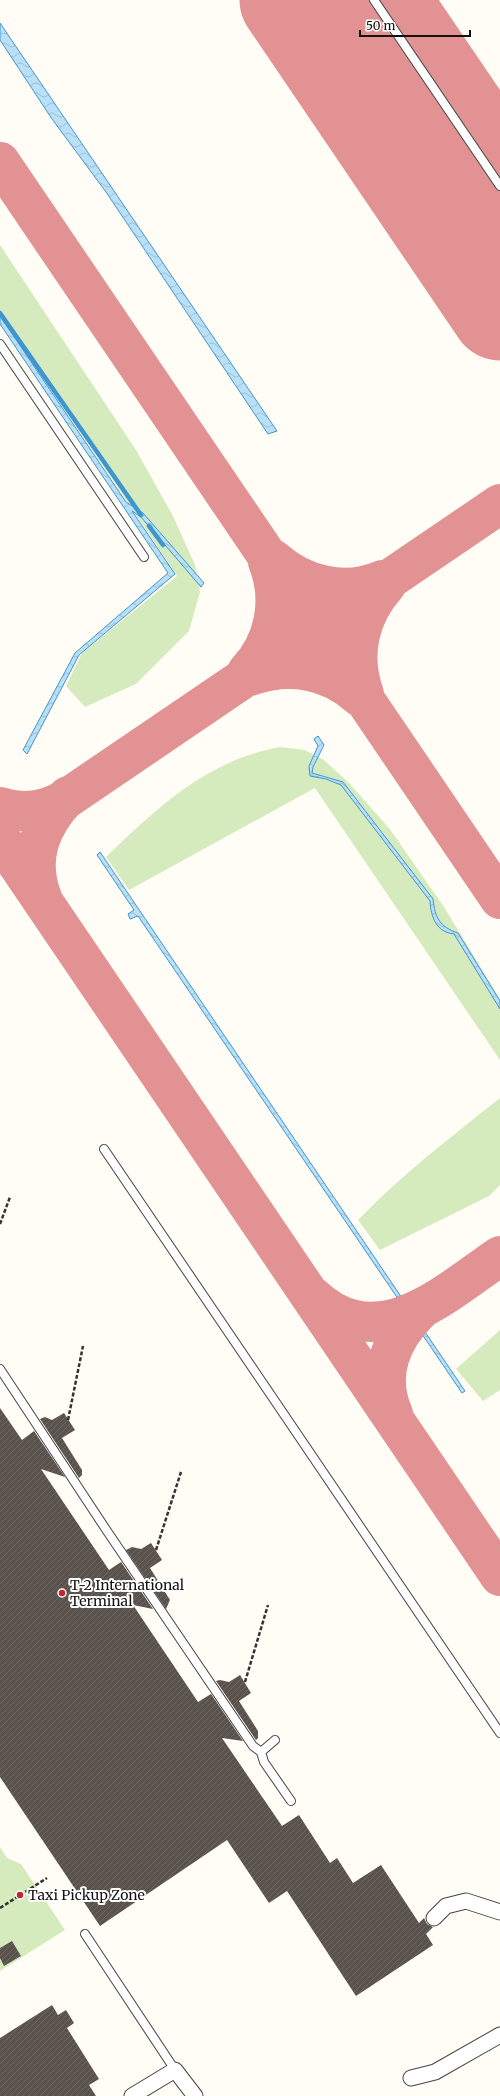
<svg xmlns="http://www.w3.org/2000/svg" width="500" height="2096" font-family="Merriweather,serif">
<style>
.grass{fill:#d5ebbd}
.water{fill:url(#water-waves);stroke:#3f96cf}
.lines{fill:none;stroke-linecap:round;stroke-linejoin:round}
.stream{stroke:#3f96cf;stroke-width:4.5}
.taxiway{stroke:#e29292;stroke-width:40}
.runway{stroke:#e29292;stroke-width:99}
.building{fill:url(#building-hatch)}
.service-casing{stroke:#444;stroke-width:10}
.minor-casing{stroke:#444;stroke-width:17}
.path{stroke:#333;stroke-width:2.5;stroke-dasharray:4 2;stroke-linecap:butt}
.service{stroke:#fff;stroke-width:8}
.minor{stroke:#fff;stroke-width:15}
.poi-dot{fill:#c4262e;stroke:#fff;stroke-width:1.5}
.labels{text-anchor:middle;dominant-baseline:central;stroke-width:4;stroke-linejoin:round;paint-order:stroke}
.poi-label{font-size:14px;fill:#111;stroke:#fff;text-anchor:start}
</style>
<defs>
<pattern id="water-waves" width="16" height="10" patternUnits="userSpaceOnUse"><rect width="16" height="10" fill="#b9e0f7"/><path d="M0 5q4-4 8 0t8 0" fill="none" stroke="#9ebfd3"/></pattern>
<pattern id="building-hatch" width="6" height="6" patternUnits="userSpaceOnUse"><rect width="6" height="6" fill="#5a524d"/><path d="M-1 1l2-2M0 6l6-6M5 7l2-2" fill="none" stroke="#6d6662"/></pattern>
</defs>
<rect width="100%" height="100%" fill="#fffdf5"/>
<path class="grass" d="M0 245 136 450 173 516 195 565 198 579 200 592 189 631 136 684 85 707 66 686 82 653 177 576 0 311Z
M280 747 305 750 324 760 348 782 389 828 444 907 500 999V1060L315 788 129 890 106 857C159 806 206 761 280 747Z
M500 1098V1185L489 1196 380 1250 358 1220C401 1175 451 1137 500 1098Z
M500 1330V1390L483 1401 456 1369Z
M0 1847 7 1858 21 1864 65 1930 0 1971Z"/>
<path class="water" d="M0 23 277 431 268 434 106 192 52 119 0 40Z
M0 316 126 502 143 513 204 583 201 587 141 517 132 511 175 574 79 655 27 754 23 750 75 653 168 573 0 324Z
M318 736 324 745 313 767 312 773 343 782 433 899C435 918 440 927 458 933L500 1001V1009L454 934C436 932 431 917 430 901L341 785 326 779 310 776 309 766 318 746 314 739Z
M100 852 465 1391 462 1393 138 916 130 919 128 914 134 910 97 855Z"/>
<g class="lines">
<path class="stream" d="M0 313 141 515
M149 526 163 545"/>
<path class="taxiway" d="M0 162 500 899
M273 559C303 586 345 596 382 580
M247 672C275 642 283 600 268 562
M250 676C289 662 330 669 360 697
M364 694C350 655 359 615 386 585
M0 807C23 815 45 811 66 799L500 504
M0 838 500 1576
M42 898C27 858 40 825 68 796
M312 1296C378 1358 444 1294 500 1256
M393 1414C376 1375 391 1338 420 1310L415 1313"/>
<path class="runway" d="M289 0 500 311
M379 0 500 178"/>
</g>
<path class="building" d="M0 1408 22 1440 34 1431 65 1477 41 1469 109 1570 121 1562 153 1609 133 1605 198 1702 211 1694 243 1741 222 1738 282 1826 299 1815 330 1863 337 1858 353 1883 381 1865 419 1923 424 1918 427 1924 433 1927 426 1934 433 1945 356 1996 287 1891 269 1903 227 1840 100 1926 0 1777Z
M64 1413 75 1430 62 1438 82 1470V1475L79 1478 40 1419 45 1417 52 1420Z
M151 1543 162 1560 150 1568 170 1600 166 1609 126 1550 132 1547 141 1549Z
M240 1675 251 1693 239 1701 258 1731V1738L256 1740 216 1681 220 1680 229 1682Z
M12 1941 21 1956 4 1966 0 1958V1948Z
M52 2005 58 2015 66 2010 74 2023 67 2028 99 2079 89 2085 96 2096H0V2038Z"/>
<g class="lines">
<g class="service-casing">
<path id="service" d="M374 0 500 186
M0 344 144 557
M104 1149 500 1733
M0 1369 107 1531 253 1746 261 1752 264 1762 291 1801
M261 1752 275 1740
M85 1934 175 2070"/>
</g>
<g class="minor-casing">
<path id="minor" d="M434 1918 446 1906 466 1901 500 1912
M411 2078 435 2072 500 2035
M132 2096 175 2070 195 2096"/>
</g>
<path class="path" d="M0 1224 10 1197
M68 1420 83 1346
M156 1550 181 1472
M245 1682 268 1605
M0 1908 47 1878"/>
<use href="#service" class="service"/>
<use href="#minor" class="minor"/>
</g>
<g class="poi-dot">
<circle cx="62" cy="1593" r="4"/>
<circle cx="20" cy="1895" r="4"/>
</g>
<g class="labels">
<g class="poi-label">
<text x="70" y="1585">T-2 International<tspan x="70" dy="16">Terminal</tspan></text>
<text x="28" y="1895">Taxi Pickup Zone</text>
</g>
</g>
<path d="M360 30v6h110v-6" fill="none" stroke="#111111" stroke-width="2"/>
<text x="366" y="30" font-size="12" fill="#111111" stroke="#ffffff" stroke-width="3" paint-order="stroke">50 m</text>
</svg>
